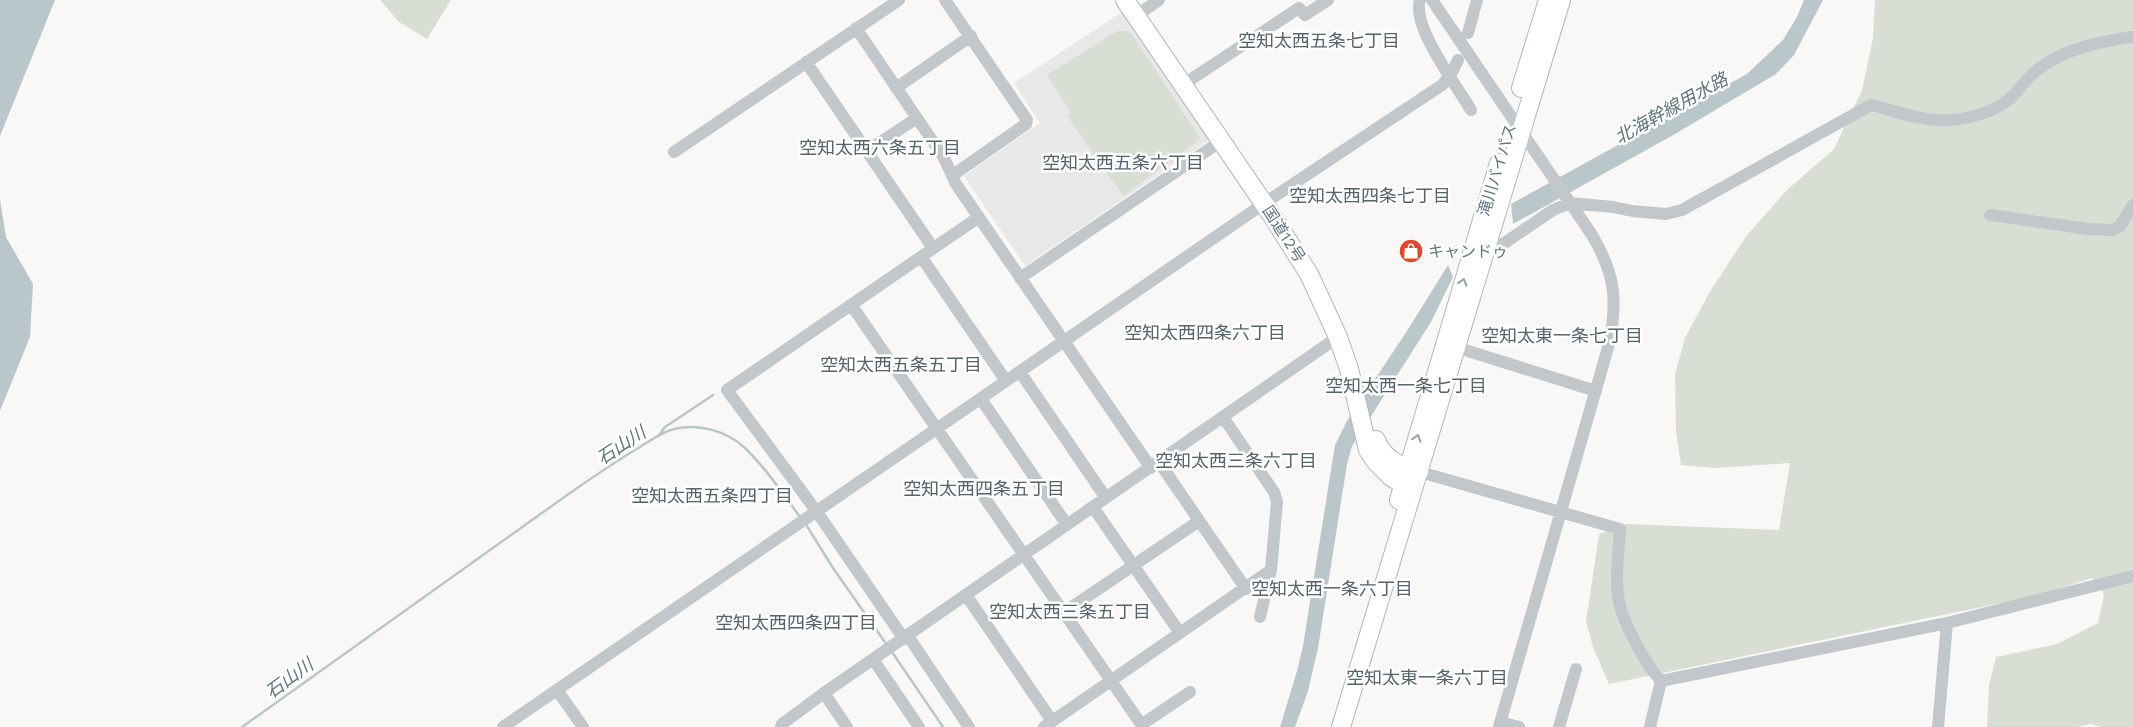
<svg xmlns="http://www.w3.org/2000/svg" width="2133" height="727" font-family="'Work Sans','Noto Sans JP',sans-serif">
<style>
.built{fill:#e7e8e7}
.green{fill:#d9ded5}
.water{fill:#b9c6ca}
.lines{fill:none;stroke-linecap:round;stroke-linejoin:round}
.stream{stroke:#b9c6ca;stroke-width:2.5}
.highway-casing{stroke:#b2b8bb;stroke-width:20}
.minor{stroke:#c1c7ca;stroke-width:12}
.highway{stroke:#fff;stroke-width:18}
.oneway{stroke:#92a0a7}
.labels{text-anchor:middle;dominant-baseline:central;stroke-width:5;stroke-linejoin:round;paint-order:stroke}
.street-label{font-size:16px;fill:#637781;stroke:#fff}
.poi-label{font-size:16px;fill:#637781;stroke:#fff;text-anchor:start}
.neighbourhood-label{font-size:18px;fill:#55646c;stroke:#fff}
.water-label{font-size:18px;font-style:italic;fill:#5e767c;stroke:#fff}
</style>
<rect width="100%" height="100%" fill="#f9f8f6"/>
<path class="built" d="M1125 10 1214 137 1025 266 964 176 1040 123 1014 83Z"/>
<path class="green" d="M380 0H451L427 39 399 22Z
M1875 0H2133V727H2101L2091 724 2077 727H1987L1989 685 1996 657 2057 644 2098 623 2104 594 2092 578 2035 596 1609 684 1593 647 1586 622 1599 534 1626 524 1779 530 1790 463 1715 468 1681 465 1676 432 1675 374 1685 338 1709 293 1747 235 1787 190 1834 149 1862 90 1873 38Z
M1117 31H1130L1201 139 1123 196 1067 116 1071 113 1047 75Z"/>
<path class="water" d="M0 0H55L0 136Z
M1804 0H1823L1794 55 1776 74 1675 134 1513 224 1511 204 1747 74 1783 40 1797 17Z
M0 199 6 237 33 284 30 337 0 411Z
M1448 265 1453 277 1431 322 1352 446 1347 464 1318 648 1308 691 1295 727H1280L1297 671 1303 646 1335 445 1347 421 1407 331Z"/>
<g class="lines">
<path class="stream" d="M660 434 665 427 713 395
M805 523 833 568 887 645
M892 652 943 727
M242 727 570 493C593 477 616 461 640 447 651 440 662 432 674 429 699 423 727 431 745 448 766 468 783 494 800 517"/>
<g class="highway-casing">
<path id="highway" d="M1125 0 1271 214 1309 274 1338 337 1349 369 1368 450 1376 462 1391 477 1403 484
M1521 88 1548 0
M1376 440C1382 458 1402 468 1419 472
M1399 500 1499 163
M1341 727 1561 0"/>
</g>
<path class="minor" d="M945 0 1027 120 1026 124 953 175
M1420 0C1411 26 1457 86 1471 110
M1432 0 1592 235C1615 274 1618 300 1609 344L1499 727
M1143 11 1159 0
M856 28 944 158 956 184 1151 468
M1468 33 1477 0
M806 62 933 248
M1190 80 1299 8 1305 15 1328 0
M896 88 971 36
M867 151 917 118
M674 152 899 0
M1990 215 2088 229 2113 230 2120 226 2133 205
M1487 245 1500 246 1553 210 1570 203 1613 207 1632 211 1666 214 1682 210 1871 105C1897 111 1921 122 1949 120 1968 119 1991 113 2007 101 2018 93 2025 79 2036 71 2061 50 2101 41 2133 37
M922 258 1006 381
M1020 278 1221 141
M852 306 1143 727
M1449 345 1596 391
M1020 372 1106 498
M981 399 1067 525
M1223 417 1274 492 1277 502 1271 570 1260 617
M1159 462 1246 589
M1420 472 1620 529C1619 550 1615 574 1618 595 1620 618 1645 664 1661 681
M1093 507 1180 633
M966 595 1052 721
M1063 613 1199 521
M908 636 969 727
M904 639 817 512 727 390 979 217
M873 659 919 727
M1661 681 1947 623 2133 576
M557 690 583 727
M824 693 847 727
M1500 722 1519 727
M1141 725 1190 692
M503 727 1272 198 1442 85 1450 76 1458 60
M781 727 782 724 824 693 1338 337
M1044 727 1271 570
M1559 727 1576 669
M1650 727 1661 681
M1938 727 1947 623"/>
<use href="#highway" class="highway"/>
</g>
<defs><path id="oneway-chevron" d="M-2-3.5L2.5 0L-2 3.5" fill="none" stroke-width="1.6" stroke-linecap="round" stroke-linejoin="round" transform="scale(1.25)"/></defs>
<g class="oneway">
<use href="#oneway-chevron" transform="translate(1463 282) rotate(-73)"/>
<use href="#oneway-chevron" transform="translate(1417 438) rotate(-74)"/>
</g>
<defs>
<g id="shop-disc" transform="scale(1.25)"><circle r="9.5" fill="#e5432a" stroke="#fff"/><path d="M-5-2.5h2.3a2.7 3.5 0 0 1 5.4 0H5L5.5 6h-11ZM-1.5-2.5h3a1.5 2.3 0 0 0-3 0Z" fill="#fff"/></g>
</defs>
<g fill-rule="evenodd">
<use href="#shop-disc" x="1411" y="251"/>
</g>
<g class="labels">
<g class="street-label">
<text transform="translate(1497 170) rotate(-73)">滝川バイパス</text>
<text transform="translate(1284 234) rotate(57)">国道12号</text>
</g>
<g class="poi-label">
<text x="1428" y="251">キャンドゥ</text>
</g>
<g class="neighbourhood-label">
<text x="1319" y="40">空知太西五条七丁目</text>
<text x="880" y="147">空知太西六条五丁目</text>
<text x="1123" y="162">空知太西五条六丁目</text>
<text x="1370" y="195">空知太西四条七丁目</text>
<text x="1205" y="332">空知太西四条六丁目</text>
<text x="1562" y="335">空知太東一条七丁目</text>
<text x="901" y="364">空知太西五条五丁目</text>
<text x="1406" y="385">空知太西一条七丁目</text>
<text x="1236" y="460">空知太西三条六丁目</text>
<text x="984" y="488">空知太西四条五丁目</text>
<text x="712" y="495">空知太西五条四丁目</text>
<text x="1332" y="588">空知太西一条六丁目</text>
<text x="1070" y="611">空知太西三条五丁目</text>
<text x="796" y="622">空知太西四条四丁目</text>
<text x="1427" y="677">空知太東一条六丁目</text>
</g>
<g class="water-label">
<text transform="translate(1671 108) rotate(-29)">北海幹線用水路</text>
<text transform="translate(621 445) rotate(-33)">石山川</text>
<text transform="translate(289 678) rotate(-36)">石山川</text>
</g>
</g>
</svg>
